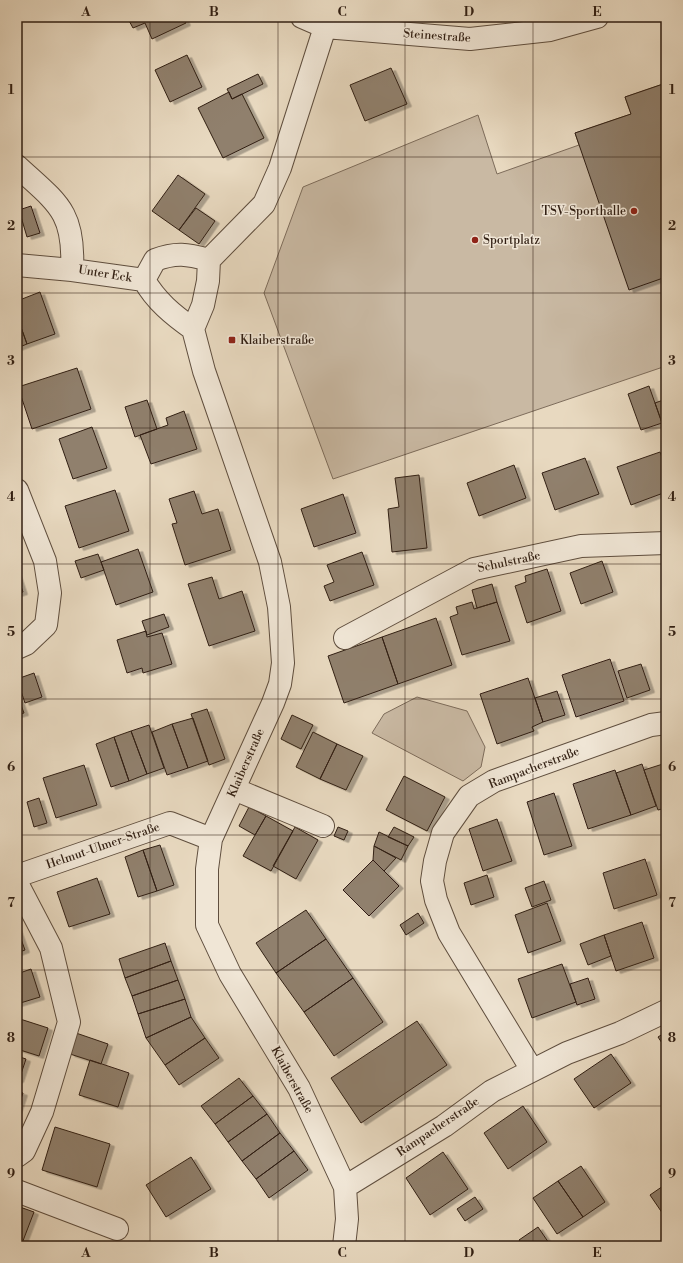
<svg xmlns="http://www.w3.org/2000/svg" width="683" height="1263" font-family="'Libre Bodoni',serif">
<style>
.green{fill:#c9b9a3;stroke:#7d6c5b}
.building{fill:#90806d;stroke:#311f13;filter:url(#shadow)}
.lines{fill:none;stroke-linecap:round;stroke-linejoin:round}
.minor-casing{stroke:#5f4e3e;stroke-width:24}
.minor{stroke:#f0e6d6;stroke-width:22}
.grid{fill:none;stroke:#311f13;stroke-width:1;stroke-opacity:0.55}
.poi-dot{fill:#8f2418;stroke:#f0e6d6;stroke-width:1.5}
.labels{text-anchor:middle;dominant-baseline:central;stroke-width:3;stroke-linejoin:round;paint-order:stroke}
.street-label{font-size:12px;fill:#311f13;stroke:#f0e6d6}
.poi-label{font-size:12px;fill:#311f13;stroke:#f0e6d6;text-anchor:start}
.neatline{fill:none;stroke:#311f13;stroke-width:1.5}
.grid-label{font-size:13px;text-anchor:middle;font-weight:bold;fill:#311f13}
</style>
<defs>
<filter id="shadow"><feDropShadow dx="4.5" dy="2.5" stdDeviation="0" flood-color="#0004"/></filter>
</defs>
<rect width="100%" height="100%" fill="#e8d9c0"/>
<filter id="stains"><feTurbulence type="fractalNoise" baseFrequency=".005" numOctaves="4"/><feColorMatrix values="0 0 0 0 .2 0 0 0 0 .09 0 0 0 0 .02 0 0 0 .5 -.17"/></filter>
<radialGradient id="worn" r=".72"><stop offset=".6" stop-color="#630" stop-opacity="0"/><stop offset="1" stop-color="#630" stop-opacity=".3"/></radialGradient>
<path class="green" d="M666 83V366L333 479 264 293 303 187 478 115 497 174 579 145 575 133 631 114 625 97Z
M417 697 467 711 485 747 481 767 463 781 372 733 384 714Z"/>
<path class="building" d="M127 17H183L186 23 152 39 145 23 133 28Z
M187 55 202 87 170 102 155 70Z
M391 68 407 104 365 121 350 85Z
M258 74 263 84 232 99 227 89Z
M666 83V277L629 290 575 133 631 114 625 97Z
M229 92 232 99 242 94 264 138 223 158 198 108Z
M178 175 205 194 179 230 152 211Z
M31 206 40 233 27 237 19 210Z
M196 208 215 221 199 244 179 230Z
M40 292 55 334 27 344 17 316V301Z
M17 316 27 344 17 348Z
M77 368 91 409 32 429 18 387Z
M649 386 662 423 641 430 628 394Z
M666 399V422L662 423 655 403Z
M147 400 157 429 135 437 125 407Z
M184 411 197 449 151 464 140 435 168 425 166 418Z
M92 427 107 468 73 479 59 439Z
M660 452 666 468V492L631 505 617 467Z
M585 458 599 494 555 510 542 473Z
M514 465 526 498 479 516 467 483Z
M419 475 427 548 392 552 388 509 399 507 395 478Z
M115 490 129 531 79 548 65 506Z
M194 491 202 514 218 509 231 550 185 565 172 524 177 523 169 499Z
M343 494 356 533 314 547 301 509Z
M138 549 153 592 116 605 101 562Z
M362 552 374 585 330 601 324 586 334 582 327 565Z
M98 554 104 570 81 578 75 561Z
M602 561 613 592 581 604 570 573Z
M547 569 561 611 527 623 515 586 526 582 525 576Z
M17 574 23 592 17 594Z
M212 577 219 599 242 591 255 631 209 646 188 584Z
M492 584 497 602 477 608 472 590Z
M472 602 474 609 497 602 510 641 462 655 450 617 458 614 456 607Z
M164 614 169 627 147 635 142 621Z
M436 618 452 665 398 684 382 637Z
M146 631 147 637 162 633 172 664 143 673 142 668 127 673 117 640Z
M382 637 398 684 344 703 328 656Z
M610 659 624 701 576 717 562 675Z
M641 664 650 690 627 698 618 671Z
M34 673 42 697 25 703 17 679Z
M528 678 543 722 532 727 534 731 497 744 480 694Z
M557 691 565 715 543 722 535 698Z
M17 694 24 713 17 715Z
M207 709 225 759 209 765 191 714Z
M292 715 313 725 301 749 281 739Z
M193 718 208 761 188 768 172 724Z
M172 724 188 768 167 775 152 732Z
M149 725 164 768 147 774 131 731Z
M131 731 147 774 129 781 114 737Z
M313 732 337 744 320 779 296 767Z
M114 737 129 781 111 787 96 744Z
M337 744 363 756 346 790 320 779Z
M666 763V808L658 810 644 770Z
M642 764 656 806 631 815 616 773Z
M84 765 97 805 56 818 43 778Z
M615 770 631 815 588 829 573 784Z
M404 776 445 797 427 831 386 810Z
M554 793 572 846 544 855 527 802Z
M39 798 47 823 34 827 27 802Z
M249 807 266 816 255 835 239 826Z
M266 816 293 831 271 871 243 856Z
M497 819 512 861 483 871 469 829Z
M295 827 318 840 296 879 273 866Z
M338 827 348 831 344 840 334 836Z
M394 827 414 837 408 846 388 837Z
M379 832 408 846 401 860 374 846Z
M160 845 174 885 157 891 143 850Z
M374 846 396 858 384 871 373 860Z
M143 850 157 891 138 897 125 857Z
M645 859 657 895 614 909 603 873Z
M373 860 399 886 369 916 343 890Z
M487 875 494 897 471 905 464 883Z
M97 878 110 914 69 927 57 892Z
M544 881 551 900 532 907 525 888Z
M547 903 561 941 528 953 515 915Z
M306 910 326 939 276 973 256 943Z
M418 913 424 923 406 935 400 925Z
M642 922 654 958 616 971 604 935Z
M17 928 25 950 17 953Z
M604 935 611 956 588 965 580 944Z
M326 939 353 978 304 1012 276 973Z
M165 943 171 961 125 978 119 959Z
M171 961 178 980 132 996 125 978Z
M562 964 576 1002 532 1018 518 979Z
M31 969 40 997 17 1004V974Z
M353 978 383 1022 334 1056 304 1012Z
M588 978 595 999 577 1005 570 984Z
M178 980 185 999 138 1014 132 996Z
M185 999 191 1017 146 1038 138 1014Z
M191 1017 205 1038 165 1065 146 1038Z
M17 1018 48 1028 39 1056 17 1049Z
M417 1021 447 1065 361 1123 331 1078Z
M666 1032V1049L658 1037Z
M76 1033 108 1044 101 1064 70 1054Z
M205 1038 219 1058 179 1085 165 1065Z
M611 1054 631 1083 594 1108 574 1079Z
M17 1056 26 1059 19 1080H17Z
M90 1060 129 1073 118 1107 79 1095Z
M239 1078 253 1096 215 1124 201 1106Z
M17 1091 23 1093 17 1111Z
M253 1096 267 1114 228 1142 215 1124Z
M523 1106 547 1142 508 1169 484 1133Z
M267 1114 280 1133 242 1161 228 1142Z
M55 1127 110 1144 97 1187 42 1170Z
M280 1133 294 1151 256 1179 242 1161Z
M294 1151 308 1170 269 1198 256 1179Z
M443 1152 468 1189 430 1215 406 1178Z
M191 1157 211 1189 166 1217 146 1185Z
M581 1166 605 1202 583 1217 558 1181Z
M558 1181 583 1217 557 1234 533 1198Z
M666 1184V1217H665L650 1195Z
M475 1197 483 1209 465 1221 457 1209Z
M17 1206 34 1212 21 1246H17Z
M538 1227 551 1246H523L519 1240Z"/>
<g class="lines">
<g class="minor-casing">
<path id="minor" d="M302 17 325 27 470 39 550 30 597 17
M325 27 280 168 264 204 209 260 208 281 203 305 193 329 204 371 270 562 279 607 283 663 280 684 273 703 211 839 207 869V925L230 974 299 1088 345 1187 347 1219 344 1246
M17 166C57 203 75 211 72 270
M17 265 72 270 144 280
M144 280 155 260C176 252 187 254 209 260
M144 280C156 301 173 315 193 329
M17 490 45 561 50 593 46 625 26 644 17 648
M345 638 474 569 581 546 666 543
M234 789 323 826
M17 876 170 823 211 839
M17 883 51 948 69 1022 42 1112 24 1151 17 1156
M532 1070 449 933 436 900 432 881 435 861 443 833 469 796 494 781 651 725 666 723
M345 1187 444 1126 492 1091 567 1053 620 1033 666 1011
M17 1191 117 1229"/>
</g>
<use href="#minor" class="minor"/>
</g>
<path class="grid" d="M150 17V1246M278 17V1246M405 17V1246M533 17V1246M17 157H666M17 293H666M17 428H666M17 564H666M17 699H666M17 835H666M17 970H666M17 1106H666"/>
<g class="poi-dot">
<circle cx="634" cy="211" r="4"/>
<circle cx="475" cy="240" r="4"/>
<rect x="228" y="336" width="8" height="8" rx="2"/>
</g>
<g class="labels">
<g class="street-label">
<text transform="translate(437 36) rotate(4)">Steinestraße</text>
<text transform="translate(105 274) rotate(9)">Unter Eck</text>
<text transform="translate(509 562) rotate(-12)">Schulstraße</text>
<text transform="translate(246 763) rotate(-66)">Klaiberstraße</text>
<text transform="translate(534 768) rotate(-21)">Rampacherstraße</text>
<text transform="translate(103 846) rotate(-19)">Helmut-Ulmer-Straße</text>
<text transform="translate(292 1080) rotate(61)">Klaiberstraße</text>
<text transform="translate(438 1127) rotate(-34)">Rampacherstraße</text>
</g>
<g class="poi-label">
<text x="626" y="211" text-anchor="end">TSV-Sporthalle</text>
<text x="483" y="240">Sportplatz</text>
<text x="240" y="340">Klaiberstraße</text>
</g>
</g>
<rect width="683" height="1263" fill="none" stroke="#e8d9c0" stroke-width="44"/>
<rect x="22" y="22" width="639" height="1219" class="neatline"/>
<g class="grid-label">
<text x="86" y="16">A</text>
<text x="214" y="16">B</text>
<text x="342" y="16">C</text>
<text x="469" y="16">D</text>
<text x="597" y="16">E</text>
<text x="11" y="94">1</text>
<text x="672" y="94">1</text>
<text x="11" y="230">2</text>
<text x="672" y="230">2</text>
<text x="11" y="365">3</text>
<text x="672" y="365">3</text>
<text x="11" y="501">4</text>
<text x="672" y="501">4</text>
<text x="11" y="636">5</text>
<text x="672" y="636">5</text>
<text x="11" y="771">6</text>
<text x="672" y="771">6</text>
<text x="11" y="907">7</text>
<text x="672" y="907">7</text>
<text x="11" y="1042">8</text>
<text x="672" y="1042">8</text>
<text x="11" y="1178">9</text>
<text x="672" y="1178">9</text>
<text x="86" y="1257">A</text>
<text x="214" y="1257">B</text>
<text x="342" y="1257">C</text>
<text x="469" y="1257">D</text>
<text x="597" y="1257">E</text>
</g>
<rect width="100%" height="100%" filter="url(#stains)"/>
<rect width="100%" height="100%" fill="url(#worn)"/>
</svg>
